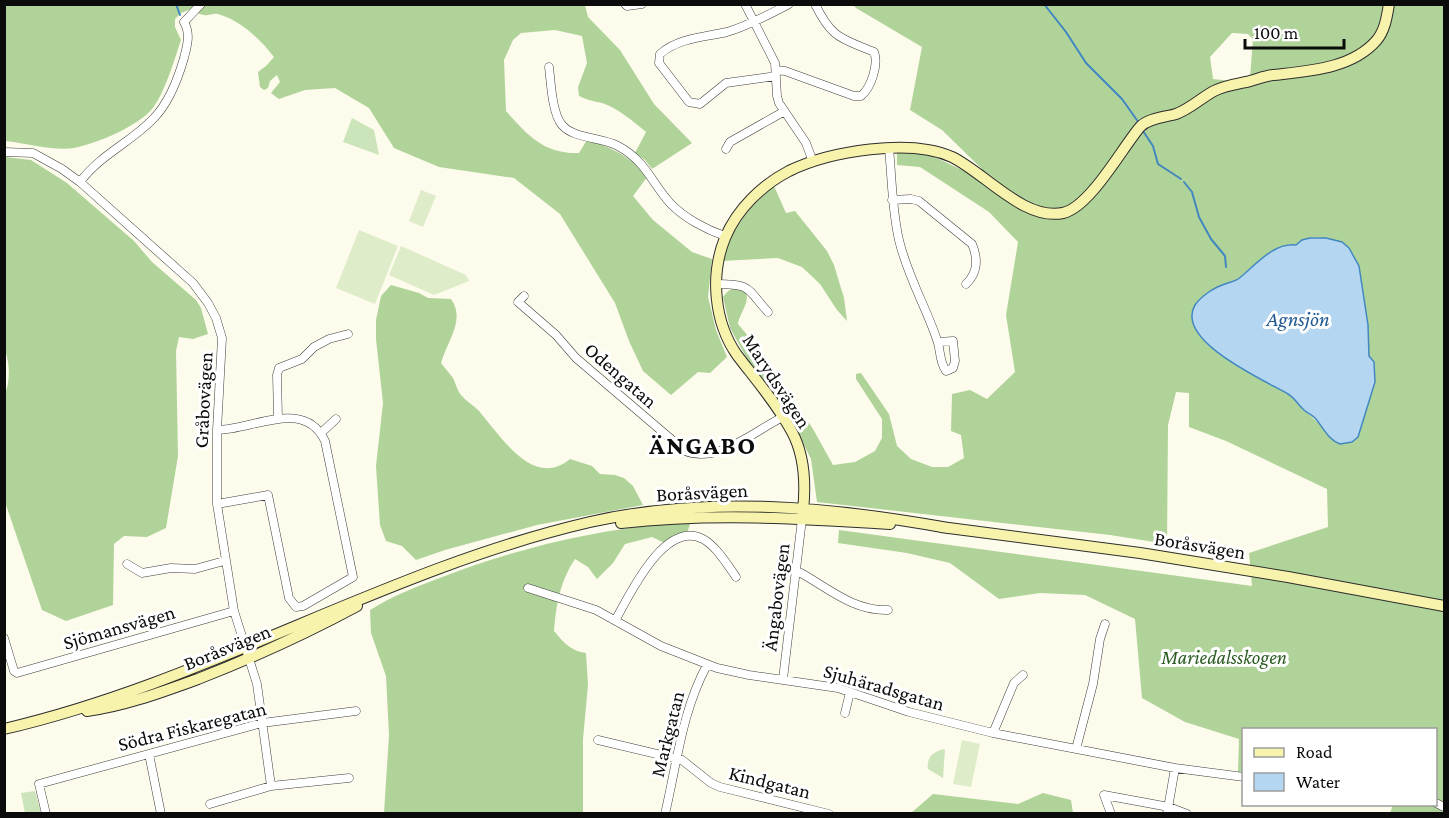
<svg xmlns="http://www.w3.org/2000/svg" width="1449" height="818" font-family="'Crimson Pro',serif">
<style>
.green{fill:#cce4b9}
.forest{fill:#b0d399;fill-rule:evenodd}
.pitch{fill:#deecc9}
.water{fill:#b5d6f0;stroke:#4287c0;stroke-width:1.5}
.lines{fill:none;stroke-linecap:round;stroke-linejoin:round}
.stream{stroke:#4287c0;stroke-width:2}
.street-casing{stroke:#3e3e3e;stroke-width:9}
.secondary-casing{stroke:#2d2d2d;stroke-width:12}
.street{stroke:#fff;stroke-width:8}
.secondary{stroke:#f7f3ac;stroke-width:10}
.labels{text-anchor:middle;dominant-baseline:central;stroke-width:6;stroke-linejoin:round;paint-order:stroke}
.street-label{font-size:20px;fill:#0b0b0b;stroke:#fff}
.park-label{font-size:20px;font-style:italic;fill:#2b5c22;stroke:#fff}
.water-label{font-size:21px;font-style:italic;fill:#215991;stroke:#fff}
.district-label{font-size:26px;font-weight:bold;letter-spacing:1.5px;fill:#0b0b0b;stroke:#fff}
</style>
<rect width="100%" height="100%" fill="#fdfbeb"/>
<path class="green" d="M352 118 374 130 379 155 343 142Z
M945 749 943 778 928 769C926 757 934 751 945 749Z
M35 791 41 813H25L21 793Z"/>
<path class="forest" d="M4 5H585L588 17 620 50 654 104 692 143 652 169 645 160 635 153 646 132C634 122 618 108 602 103 593 101 587 100 579 96L578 87 587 63 582 36 555 30 521 33 513 40 504 60 506 111C528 135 543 154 579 153L587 140C614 148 628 156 648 176L633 196 653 220 692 252 712 259 708 297 716 330 727 357 710 373 698 372 671 395 643 371 629 341 615 303 560 214 514 178 439 167 394 148 369 108 335 88 305 90 279 99 271 93 280 82 277 75 270 81 268 88 264 90 260 87 258 72 266 66 274 57C260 39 240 20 218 14 213 13 208 16 204 15 200 15 194 11 191 9L181 13 175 19V27L181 40C175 58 164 95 152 109 138 126 96 144 74 148 51 151 27 143 5 141Z
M853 5H1444V813H1390L1393 805 1436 804V730H1244L1243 774 1238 772 1239 739 1185 722 1142 698 1135 619 1085 595 1040 593 999 599 950 563 907 553 838 543 839 530 1252 586 1249 553 1328 527 1327 489 1226 441 1189 427V393L1176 392 1168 425 1167 544 1110 535 817 502 811 459 790 417 746 357 730 328 723 297C727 292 729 289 735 289 760 290 738 314 738 324L764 355 813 429 833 465 855 462 875 451 882 438V419L856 379V374L861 373 889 414 897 446 911 459 932 467H948L964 458 961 435 951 431 952 394 970 390 987 399 1015 372 1006 315 1018 242 989 212 920 167 897 165V153L928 154 977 177 982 169 942 130 910 110 922 47 856 8ZM1232 33 1248 34 1253 39 1250 78 1231 81 1213 79 1210 57ZM1317 237 1342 243 1349 248 1359 266 1368 325 1369 356 1374 362 1375 382 1358 437 1340 444 1288 394 1263 379 1240 368 1208 345 1196 326 1193 314 1218 286 1236 280 1260 260 1282 247 1290 244 1296 245 1310 238Z
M5 157 31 160 67 183 134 241 152 262 196 300 201 308 208 334 193 339 179 337 176 351 178 456 166 528 147 537 124 536 114 544 113 605 66 621 42 610 5 502 4 397C11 380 10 363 4 347Z
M774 186 786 213 795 211 827 251 834 265 844 298 847 321 837 310 820 284 802 267 778 258 722 261C731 229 749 207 774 186Z
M391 285 419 293 428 298 451 299C466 320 447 341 441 363 445 368 449 373 453 378 456 384 457 390 461 395 466 401 473 405 479 411 500 435 533 490 570 459L592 466 600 474 615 475 624 478 633 486 643 505 537 525 445 550 416 560 402 546 386 541 380 525 376 466 383 403 376 339V320L381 296Z
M665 524H690L685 540 671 546 652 537 625 544 613 563 597 579 588 567 575 559C560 581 556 605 554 631 564 643 571 651 586 653L588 685 583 739V813H384L389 735 386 676 371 633 370 610C394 595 418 586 445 576 516 549 589 531 665 524Z
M1043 793 1071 800 1073 813H911L933 794 1018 804Z"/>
<path class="pitch" d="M421 190 436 196 423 227 409 221Z
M359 230 398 246 375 304 336 288Z
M401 246 466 275 469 281 434 295 389 275Z
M962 740 980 744 971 787 953 784Z"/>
<path class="water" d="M1310 238H1326L1342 242 1349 248 1359 266 1368 325 1369 356 1374 362 1375 382 1358 437 1352 442 1340 444C1328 440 1323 427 1315 418 1311 414 1307 413 1304 410 1298 405 1295 398 1288 394 1266 381 1174 341 1195 305 1201 296 1215 287 1225 284 1229 282 1234 282 1238 279 1254 267 1273 242 1296 245L1302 240Z"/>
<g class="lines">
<path class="stream" d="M176 4 180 15
M1044 4 1066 32 1086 63 1122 99 1139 123
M1143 131 1153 146 1158 164 1181 179
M1184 182 1192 192 1199 217 1211 239 1225 256 1226 267"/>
<g class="street-casing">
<path id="street" d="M625 4 627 6 642 4
M745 4 775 63 777 96 779 103 806 143 813 162
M549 67C551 83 552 113 562 125 574 139 602 137 618 146 646 161 651 182 670 203 684 218 707 230 725 236
M776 70 785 71 854 96H861C871 88 879 64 874 52 841 38 832 39 815 4
M776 76 726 83 700 104 689 102 659 63 660 54C678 38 705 37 727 32 748 26 770 14 789 4
M889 148C892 179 892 210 899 240 907 275 926 307 937 340 941 351 939 361 946 371L953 368 955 361 953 341 938 342
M726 149 730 142 783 112
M4 152 33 153 62 169 80 182 193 283 208 303 216 318 222 338 217 430V504L234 611 257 684 271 786
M80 182C101 154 130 143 153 119 168 104 178 79 184 58 187 46 191 34 184 22L201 4
M892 200 911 199 919 201 972 244C978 258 978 273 966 284
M716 284C752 284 746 288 768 312
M524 296 518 302 556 335 576 358 685 451C718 464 754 431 783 417
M278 419 277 375 279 368 302 359 314 347 329 339 348 334
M321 433 336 419
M217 504 268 495 289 598 296 607 303 606 353 577 325 441C304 397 253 430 217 430
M127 564 142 573 171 568 195 569 224 561
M796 572 801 573C829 589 854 611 888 610
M528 588 596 610 661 646 717 668 749 675 838 688 909 712 993 733 1175 768 1244 777
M616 619C630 594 665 519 703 539 716 546 727 564 736 577
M4 638 14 671 17 673 234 611
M783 679 802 519
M845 713 850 692
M993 733 1014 683 1023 675
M598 740 682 760 711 783 720 787 829 814
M1076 749 1093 684 1100 639 1105 624
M149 754 161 814
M1436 803 1444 807
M210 804 271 786 349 778
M46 814 39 784 262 723 356 711
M665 814C677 763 682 711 707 665
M1111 814 1104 795 1169 807 1187 814
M1167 814 1175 768"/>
</g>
<g class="secondary-casing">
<path id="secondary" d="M802 519C806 490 806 458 792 432 777 404 756 380 737 355 714 322 710 275 725 238 737 209 762 185 789 171 830 151 910 138 952 157 985 173 1024 221 1063 213 1090 207 1122 148 1140 127 1148 118 1166 117 1176 114 1190 109 1201 98 1214 91 1224 86 1236 84 1246 82 1255 80 1264 76 1273 75 1308 71 1351 69 1376 41 1385 31 1387 16 1389 4
M621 523C710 513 800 518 890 524
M941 527 1140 553 1288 577 1444 606
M87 711C125 706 162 692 198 679 252 658 305 634 357 606
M4 729C207 682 387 569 590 522 708 495 831 507 948 528"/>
</g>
<use href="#street" class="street"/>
<use href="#secondary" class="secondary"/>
</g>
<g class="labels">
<g class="street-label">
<text transform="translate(621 375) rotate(41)">Odengatan</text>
<text transform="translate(777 381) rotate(57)">Marydsvägen</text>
<text transform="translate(203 400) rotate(-87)">Gråbovägen</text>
<text transform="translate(702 492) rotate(-3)">Boråsvägen</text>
<text transform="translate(1200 545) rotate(9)">Boråsvägen</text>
<text transform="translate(776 597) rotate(-83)">Ängabovägen</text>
<text transform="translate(119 627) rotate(-16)">Sjömansvägen</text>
<text transform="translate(227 647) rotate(-22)">Boråsvägen</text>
<text transform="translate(884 687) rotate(16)">Sjuhäradsgatan</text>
<text transform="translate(192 726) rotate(-14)">Södra Fiskaregatan</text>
<text transform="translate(667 734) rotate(-76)">Markgatan</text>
<text transform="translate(770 782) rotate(14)">Kindgatan</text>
</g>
<g class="park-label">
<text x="1224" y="657">Mariedalsskogen</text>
</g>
<g class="water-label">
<text x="1298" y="319">Agnsjön</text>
</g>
<g class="district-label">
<text x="703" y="445">ÄNGABO</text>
</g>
</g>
<rect width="1449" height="818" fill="none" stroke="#0b0b0b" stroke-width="12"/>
<rect x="1242" y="728" width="195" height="78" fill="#ffffff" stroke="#9d9d9d" stroke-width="1.5"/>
<rect x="1254" y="748" width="30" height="9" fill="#f7f3ac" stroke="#9d9d9d" stroke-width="1.5"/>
<text x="1296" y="758" font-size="18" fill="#0b0b0b">Road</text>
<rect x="1254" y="773" width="30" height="18" fill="#b5d6f0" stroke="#9d9d9d" stroke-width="1.5"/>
<text x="1296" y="788" font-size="18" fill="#0b0b0b">Water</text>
<path d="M1245 39v9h99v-9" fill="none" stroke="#0b0b0b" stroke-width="3"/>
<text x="1254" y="39" font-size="18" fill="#0b0b0b" stroke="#ffffff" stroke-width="4.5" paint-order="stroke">100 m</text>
</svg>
